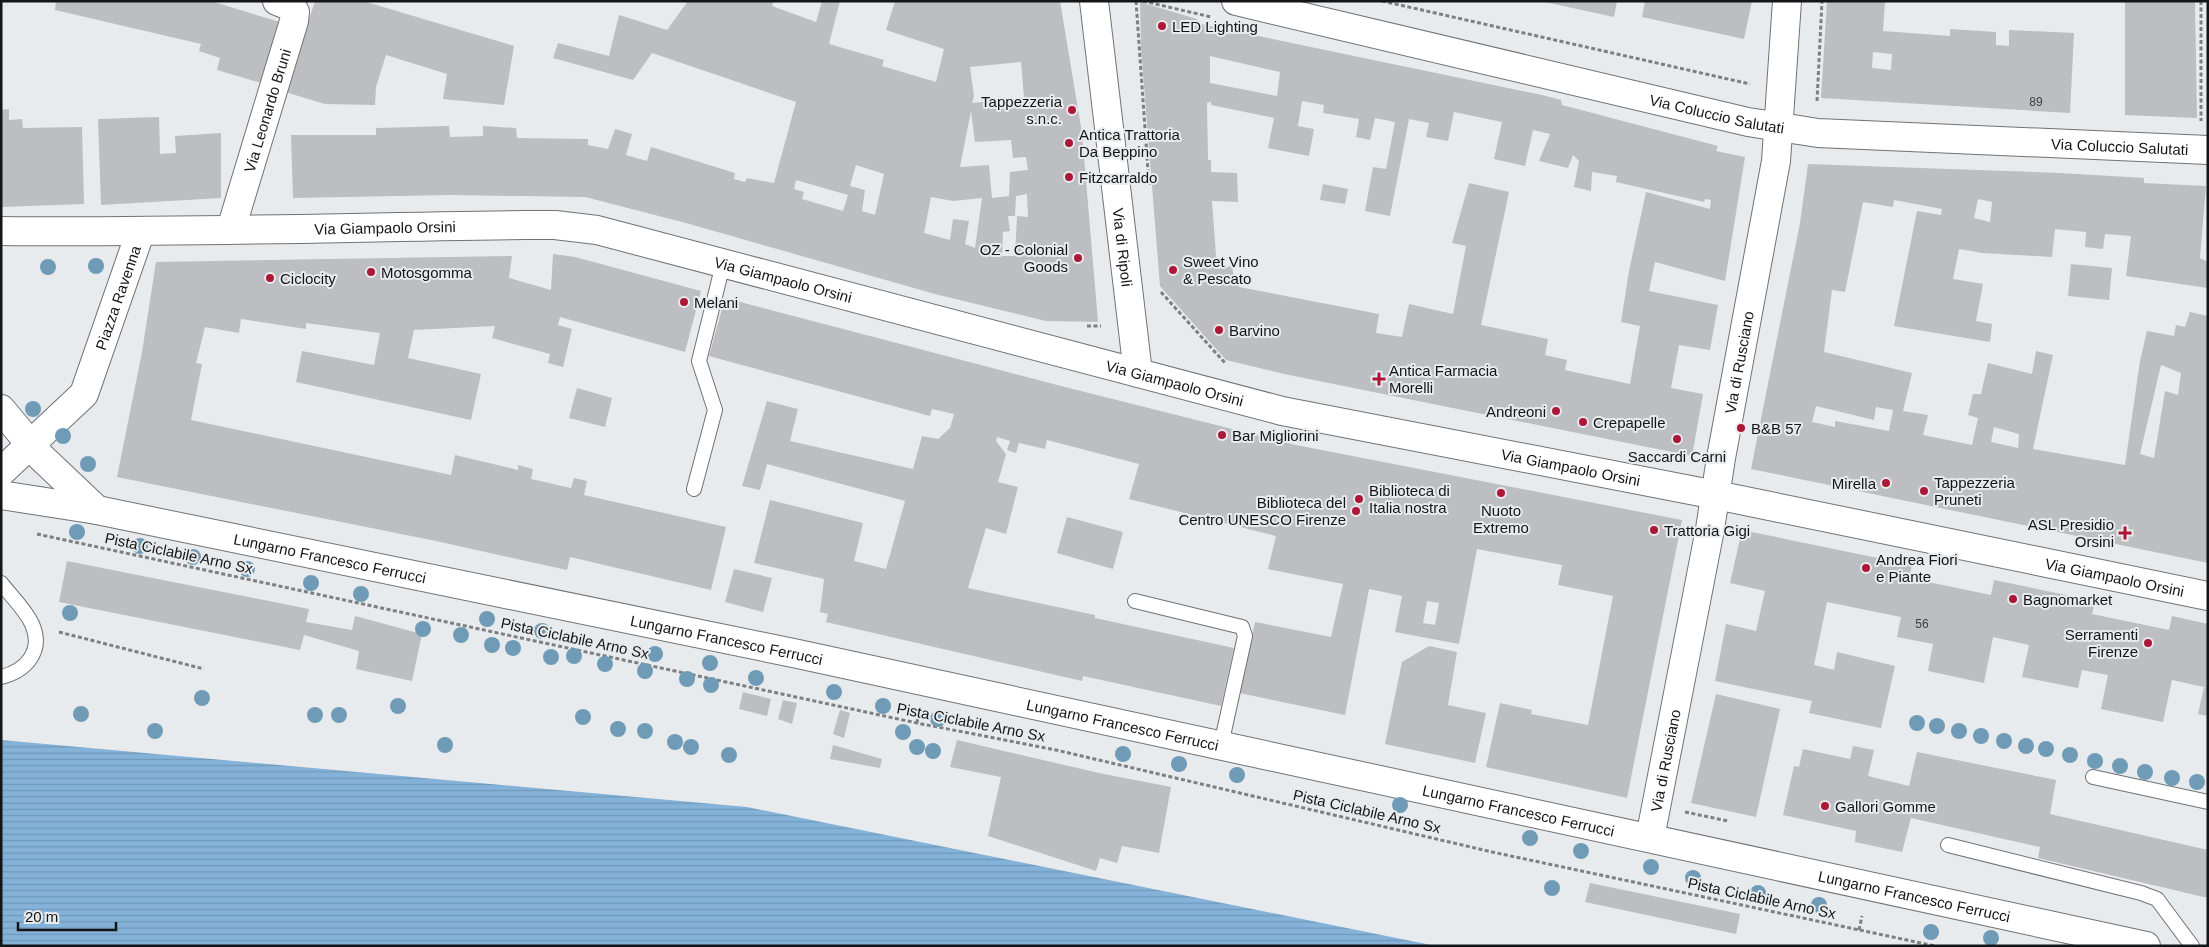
<svg xmlns="http://www.w3.org/2000/svg" width="2209" height="947" font-family="Arial,sans-serif">
<style>
.water{fill:url(#water-rules)}
.building{fill:#bcbec1;fill-rule:evenodd}
.lines{fill:none;stroke-linecap:round;stroke-linejoin:round}
.service-casing{stroke:#707274;stroke-width:16}
.minor-casing{stroke:#707274;stroke-width:30}
.tertiary-casing{stroke:#707274;stroke-width:30}
.path{stroke:#7d7f81;stroke-width:3;stroke-dasharray:4 2.5;stroke-linecap:butt}
.service{stroke:#fff;stroke-width:14}
.minor{stroke:#fff;stroke-width:28}
.tertiary{stroke:#fff;stroke-width:28}
.tree{fill:#709bb7}
.poi-dot{fill:#ad1838;stroke:#e8ebed;stroke-width:2}
.labels{text-anchor:middle;dominant-baseline:central;stroke-width:4;stroke-linejoin:round;paint-order:stroke}
.number-label{font-size:12px;fill:#3e3f41}
.poi-label{font-size:15px;fill:#141516;stroke:#e8ebed;text-anchor:start}
.street-label{font-size:15px;fill:#141516;stroke:#e8ebed}
</style>
<defs>
<pattern id="water-rules" width="6" height="5" patternUnits="userSpaceOnUse" patternTransform="scale(1.25)"><rect width="6" height="5" fill="#84b2d8"/><path d="M0 2.5h6" fill="none" stroke="#7198b9"/></pattern>
</defs>
<rect width="100%" height="100%" fill="#e8ebed"/>
<path class="water" d="M1 740 747 807 1436 946H1Z"/>
<path class="building" d="M56 1H211L283 23 265 84 217 70 220 58 199 51 201 44 55 10Z
M315 1H363L514 46 504 105 443 99 447 74 386 55 376 87 375 105 325 104 285 92Z
M688 1H774L772 6 816 22 822 1H840L829 44 884 60 882 66 936 82 944 49 886 30 895 1H1060L1082 133 1098 322 1046 321 935 294 686 223 585 197 450 195 293 198 291 135H376V128L449 126 450 137 483 136V126L516 128 517 138 588 139V145L608 149 615 129 632 134 626 155 647 161 651 147 735 173 734 179 745 182 747 178 774 183 796 102 652 53 633 80 553 58 558 43 609 56 619 15 667 30ZM1021 62 1024 98 972 103 974 96 970 67ZM971 111 975 142 1011 140 1013 158 1026 157 1028 170 1010 172 1009 196 992 198 989 165 960 167ZM856 165 884 174 875 215 862 211 865 190 850 186ZM796 180 848 195 843 211 802 199 804 192 794 189ZM1027 194 1028 217 1017 216 1015 256H1002L1003 232 1010 231 1008 216H1015L1016 196ZM931 197 953 201 982 198 975 248 965 244 969 221 953 219 950 240 924 233Z
M1540 1H1617L1614 17Z
M1645 1H1752L1744 39 1642 17Z
M1827 1H1885L1883 31 1950 36V29L1996 32V45L2009 46V30L2074 33 2070 113 1821 98ZM1873 52 1892 54 1891 70 1872 68Z
M2125 1H2195L2197 118 2125 115Z
M1140 2 1197 19 1196 23 1542 95 1561 100 1562 105 1718 146 1716 151 1745 157 1725 281 1655 262 1649 291 1718 305 1710 350 1679 345 1671 388 1703 394 1692 456 1289 375 1226 360 1160 286 1141 48ZM1210 56 1280 72 1277 96 1210 83ZM1302 101 1324 105 1323 113 1359 119 1356 137 1370 140 1375 118 1395 122 1386 169 1373 167 1365 211 1390 216 1409 119 1429 123 1426 137 1448 141 1454 112 1502 122 1494 159 1525 166 1533 130 1550 134 1539 161 1568 168 1573 155 1579 161 1574 187 1591 191 1592 172 1617 176 1616 182 1704 202 1705 199 1711 200 1710 209 1646 192 1629 271 1621 322 1640 326 1630 384 1565 370 1567 360 1545 355 1548 339 1481 325 1509 192 1469 183 1452 243 1466 246 1453 314 1409 304 1402 337 1376 333 1379 314 1239 287 1240 277H1234L1232 266 1217 269 1212 201 1238 202 1237 173 1211 172V160H1208L1207 103 1211 102V105L1274 118 1268 148 1309 156 1314 129 1298 126Z
M9 109V120L22 119 23 128 82 127 84 204 1 207V110Z
M159 117 160 154 176 153 175 136 221 133V198L101 205 98 119Z
M1808 164 2060 173 2144 178V183L2206 186 2200 258 2208 262V288L2126 276 2131 236 2105 234 2103 249 2085 247 2086 232 2055 229 2052 257 1983 253 1959 249 1953 279 1983 284 1976 321 1992 324 1990 342 1894 326 1917 211 1941 215 1942 209 1894 200 1893 207 1863 202 1845 292 1832 290 1824 352 1912 373 1903 411 1928 415 1923 435 1972 445 1978 418 1968 415 1973 394H1981L1988 363 2032 374 2036 351 2053 355 2033 449 2125 465 2140 361 2147 331 2174 336 2176 325 2185 327 2190 312 2208 316V563L1751 469 1800 223ZM1978 199 1992 202 1990 222 1974 218ZM2161 365 2181 373 2178 395 2165 391 2154 458 2140 454ZM1816 406 1874 420 1876 407 1893 410 1889 431 1835 421V427L1812 422ZM1994 427 2019 434 2018 448 1991 442Z
M1323 184 1348 189 1345 204 1320 200Z
M553 254 575 257 701 291 685 352 560 317 558 325 572 329 563 367 548 363 550 354 492 338 495 326 414 330 408 358 481 374 471 420 296 382 302 351 374 365 380 333 306 323V329L241 319 239 333 205 327 196 363 202 364 191 420 451 475 455 455 518 470V465L533 469 531 479 571 488 574 478 587 481 584 495 726 527 711 590 570 557 567 570 436 541 117 477 142 352 156 262 512 256 509 278 551 290Z
M2071 264 2112 268 2109 300 2068 296Z
M725 298 1061 386 1296 445 1682 520 1627 798 1486 767 1500 703 1532 710 1531 714 1588 725 1613 596 1558 585 1562 565 1477 549 1459 644 1395 632 1402 596 1369 589 1345 715 1239 693 1255 622 1331 637 1343 584 1268 569 1276 536 1129 499 1139 464 1047 440 1045 449 1019 443 1016 453 1007 450 1010 441 997 437 996 441 1006 454 998 482 1018 487 1006 534 986 528 968 588 1095 615V618L1234 648 1221 706 1083 676 1082 681 826 622 828 614 820 612 824 579 754 563 770 500 863 523 854 561 886 569 905 501 767 464 760 490 742 486 767 401 798 409 790 441 913 469 922 436 938 439 950 428 954 414 932 409 930 416 709 356ZM1427 601 1439 603 1435 625 1423 623Z
M577 388 612 398 605 427 569 418Z
M1067 517 1123 532 1113 569 1057 553Z
M1742 530 1912 565 1909 578 1991 595 1994 580 2095 601 2092 614 2169 630 2172 616 2208 624V716L2198 714 2204 687 2172 680 2163 722 2101 709 2108 675 2082 670 2078 688 2022 677 2029 645 1993 637 1984 683 1928 671 1933 644 1897 637 1901 617 1827 602 1814 665 1834 670 1837 652 1895 666 1881 728 1809 713 1812 701 1715 681 1726 624 1756 631 1765 591 1730 583Z
M67 561 309 609 306 622 352 630 355 616 422 634 412 681 356 669 359 651 304 635 300 650 59 602Z
M734 569 772 578 763 612 725 602Z
M1429 646 1457 652 1448 705 1486 713 1475 763 1385 744 1402 662Z
M743 692 771 699 767 716 739 709Z
M1716 694 1780 709 1756 817 1691 803Z
M783 700 797 703 792 724 778 719Z
M840 710 850 713 844 738 833 734Z
M957 740 1099 773 1171 787 1159 853 1122 846 1117 863 1100 858 1096 871 988 836 1001 777 950 767Z
M833 745 882 759 880 768 830 759Z
M1853 746 1874 750 1868 776 1909 786 1917 752 2056 780 2050 814 2208 850V898L2038 858 2040 847 1911 818 1902 852 1855 842 1856 831 1783 815 1794 766 1799 767 1803 749 1850 759Z
M1590 883 1740 914 1736 934 1585 902Z"/>
<g class="lines">
<g class="service-casing">
<path id="service" d="M694 489 715 410 699 361 723 264
M1 583C11 596 25 609 32 624 44 651 26 671 1 677
M1135 601 1242 627 1245 636 1221 745
M2093 777 2208 802
M1948 845 2141 893 2157 899 2192 946"/>
</g>
<g class="minor-casing">
<g id="minor">
<path id="s1" d="M1094 1 1138 373"/>
<path id="s2" d="M1236 1 1748 122 1818 133 2208 150"/>
<path id="s3" d="M231 229 294 21 295 12 292 7 277 1"/>
<path d="M1 409 41 457 97 510"/>
<path id="s4" d="M1 472 84 394 140 233"/>
<path id="s5" d="M1650 838 1710 529 1721 458 1776 161 1787 1"/>
</g>
</g>
<g class="tertiary-casing">
<g id="tertiary">
<path id="s6" d="M1 231C176 233 351 227 526 225H555L597 230 1282 411 1716 495 2208 596"/>
<path id="s7" d="M1 495 97 510 798 654 2146 946"/>
</g>
</g>
<path class="path" d="M1136 1 1149 185
M1143 1 1211 17
M1382 1 1750 84
M2201 1V121
M1817 101 1822 1
M1161 292 1225 363
M1087 326H1101
M37 534 917 723 1056 750 1492 852 1935 946
M59 632 204 669
M917 723 919 711
M1685 812 1728 821
M1859 930 1862 916"/>
<use href="#service" class="service"/>
<use href="#minor" class="minor"/>
<use href="#tertiary" class="tertiary"/>
</g>
<g class="tree">
<circle cx="96" cy="266" r="8"/>
<circle cx="48" cy="267" r="8"/>
<circle cx="33" cy="409" r="8"/>
<circle cx="63" cy="436" r="8"/>
<circle cx="88" cy="464" r="8"/>
<circle cx="77" cy="532" r="8"/>
<circle cx="140" cy="546" r="8"/>
<circle cx="193" cy="557" r="8"/>
<circle cx="247" cy="569" r="8"/>
<circle cx="311" cy="583" r="8"/>
<circle cx="361" cy="594" r="8"/>
<circle cx="70" cy="613" r="8"/>
<circle cx="487" cy="619" r="8"/>
<circle cx="423" cy="629" r="8"/>
<circle cx="542" cy="631" r="8"/>
<circle cx="461" cy="635" r="8"/>
<circle cx="492" cy="645" r="8"/>
<circle cx="513" cy="648" r="8"/>
<circle cx="655" cy="654" r="8"/>
<circle cx="574" cy="656" r="8"/>
<circle cx="551" cy="657" r="8"/>
<circle cx="710" cy="663" r="8"/>
<circle cx="605" cy="664" r="8"/>
<circle cx="645" cy="671" r="8"/>
<circle cx="756" cy="678" r="8"/>
<circle cx="687" cy="679" r="8"/>
<circle cx="711" cy="685" r="8"/>
<circle cx="834" cy="692" r="8"/>
<circle cx="202" cy="698" r="8"/>
<circle cx="398" cy="706" r="8"/>
<circle cx="883" cy="706" r="8"/>
<circle cx="81" cy="714" r="8"/>
<circle cx="315" cy="715" r="8"/>
<circle cx="339" cy="715" r="8"/>
<circle cx="583" cy="717" r="8"/>
<circle cx="938" cy="719" r="8"/>
<circle cx="1917" cy="723" r="8"/>
<circle cx="1937" cy="726" r="8"/>
<circle cx="618" cy="729" r="8"/>
<circle cx="155" cy="731" r="8"/>
<circle cx="645" cy="731" r="8"/>
<circle cx="1959" cy="731" r="8"/>
<circle cx="903" cy="732" r="8"/>
<circle cx="1981" cy="736" r="8"/>
<circle cx="2004" cy="741" r="8"/>
<circle cx="675" cy="742" r="8"/>
<circle cx="445" cy="745" r="8"/>
<circle cx="2026" cy="746" r="8"/>
<circle cx="691" cy="747" r="8"/>
<circle cx="917" cy="747" r="8"/>
<circle cx="2046" cy="749" r="8"/>
<circle cx="933" cy="751" r="8"/>
<circle cx="1123" cy="754" r="8"/>
<circle cx="729" cy="755" r="8"/>
<circle cx="2070" cy="755" r="8"/>
<circle cx="2095" cy="761" r="8"/>
<circle cx="1179" cy="764" r="8"/>
<circle cx="2120" cy="766" r="8"/>
<circle cx="2145" cy="772" r="8"/>
<circle cx="1237" cy="775" r="8"/>
<circle cx="2172" cy="778" r="8"/>
<circle cx="2197" cy="782" r="8"/>
<circle cx="1400" cy="805" r="8"/>
<circle cx="1530" cy="838" r="8"/>
<circle cx="1581" cy="851" r="8"/>
<circle cx="1651" cy="867" r="8"/>
<circle cx="1693" cy="878" r="8"/>
<circle cx="1552" cy="888" r="8"/>
<circle cx="1758" cy="893" r="8"/>
<circle cx="1819" cy="905" r="8"/>
<circle cx="1931" cy="932" r="8"/>
<circle cx="1991" cy="938" r="8"/>
</g>
<g class="poi-dot">
<circle cx="1162" cy="26" r="5"/>
<circle cx="1072" cy="110" r="5"/>
<circle cx="1069" cy="143" r="5"/>
<circle cx="1069" cy="177" r="5"/>
<circle cx="1078" cy="258" r="5"/>
<circle cx="1173" cy="270" r="5"/>
<circle cx="371" cy="272" r="5"/>
<circle cx="270" cy="278" r="5"/>
<circle cx="684" cy="302" r="5"/>
<circle cx="1219" cy="330" r="5"/>
<path d="M1376.5 371.5h5v5h5v5h-5v5h-5v-5h-5v-5h5z"/>
<circle cx="1556" cy="411" r="5"/>
<circle cx="1583" cy="422" r="5"/>
<circle cx="1741" cy="428" r="5"/>
<circle cx="1222" cy="435" r="5"/>
<circle cx="1677" cy="439" r="5"/>
<circle cx="1886" cy="483" r="5"/>
<circle cx="1924" cy="491" r="5"/>
<circle cx="1501" cy="493" r="5"/>
<circle cx="1359" cy="499" r="5"/>
<circle cx="1356" cy="511" r="5"/>
<circle cx="1654" cy="530" r="5"/>
<path d="M2122.5 525.5h5v5h5v5h-5v5h-5v-5h-5v-5h5z"/>
<circle cx="1866" cy="568" r="5"/>
<circle cx="2013" cy="599" r="5"/>
<circle cx="2148" cy="643" r="5"/>
<circle cx="1825" cy="806" r="5"/>
</g>
<g class="labels">
<g class="number-label">
<text x="2036" y="102">89</text>
<text x="1922" y="624">56</text>
</g>
<g class="poi-label">
<text x="1172" y="26">LED Lighting</text>
<text x="1062" y="101" text-anchor="end">Tappezzeria<tspan x="1062" dy="17">s.n.c.</tspan></text>
<text x="1079" y="134">Antica Trattoria<tspan x="1079" dy="17">Da Beppino</tspan></text>
<text x="1079" y="177">Fitzcarraldo</text>
<text x="1068" y="249" text-anchor="end">OZ - Colonial<tspan x="1068" dy="17">Goods</tspan></text>
<text x="1183" y="261">Sweet Vino<tspan x="1183" dy="17">&amp; Pescato</tspan></text>
<text x="381" y="272">Motosgomma</text>
<text x="280" y="278">Ciclocity</text>
<text x="694" y="302">Melani</text>
<text x="1229" y="330">Barvino</text>
<text x="1389" y="370">Antica Farmacia<tspan x="1389" dy="17">Morelli</tspan></text>
<text x="1546" y="411" text-anchor="end">Andreoni</text>
<text x="1593" y="422">Crepapelle</text>
<text x="1751" y="428">B&amp;B 57</text>
<text x="1232" y="435">Bar Migliorini</text>
<text x="1677" y="456" text-anchor="middle">Saccardi Carni</text>
<text x="1934" y="482">Tappezzeria<tspan x="1934" dy="17">Pruneti</tspan></text>
<text x="1876" y="483" text-anchor="end">Mirella</text>
<text x="1369" y="490">Biblioteca di<tspan x="1369" dy="17">Italia nostra</tspan></text>
<text x="1346" y="502" text-anchor="end">Biblioteca del<tspan x="1346" dy="17">Centro UNESCO Firenze</tspan></text>
<text x="1501" y="510" text-anchor="middle">Nuoto<tspan x="1501" dy="17">Extremo</tspan></text>
<text x="2114" y="524" text-anchor="end">ASL Presidio<tspan x="2114" dy="17">Orsini</tspan></text>
<text x="1664" y="530">Trattoria Gigi</text>
<text x="1876" y="559">Andrea Fiori<tspan x="1876" dy="17">e Piante</tspan></text>
<text x="2023" y="599">Bagnomarket</text>
<text x="2138" y="634" text-anchor="end">Serramenti<tspan x="2138" dy="17">Firenze</tspan></text>
<text x="1835" y="806">Gallori Gomme</text>
</g>
<g class="street-label">
<text stroke="none"><textPath href="#s3" startOffset="124">Via Leonardo Bruni</textPath></text>
<text stroke="none"><textPath href="#s2" startOffset="494">Via Coluccio Salutati</textPath></text>
<text stroke="none"><textPath href="#s2" startOffset="899">Via Coluccio Salutati</textPath></text>
<text stroke="none"><textPath href="#s6" startOffset="384">Via Giampaolo Orsini</textPath></text>
<text stroke="none"><textPath href="#s1" startOffset="248">Via di Ripoli</textPath></text>
<text stroke="none"><textPath href="#s6" startOffset="789">Via Giampaolo Orsini</textPath></text>
<text stroke="none"><textPath href="#s4" startOffset="216">Piazza Ravenna</textPath></text>
<text stroke="none"><textPath href="#s5" startOffset="484">Via di Rusciano</textPath></text>
<text stroke="none"><textPath href="#s6" startOffset="1194">Via Giampaolo Orsini</textPath></text>
<text stroke="none"><textPath href="#s6" startOffset="1599">Via Giampaolo Orsini</textPath></text>
<text transform="translate(179 553) rotate(12)">Pista Ciclabile Arno Sx</text>
<text stroke="none"><textPath href="#s7" startOffset="335">Lungarno Francesco Ferrucci</textPath></text>
<text stroke="none"><textPath href="#s6" startOffset="2154">Via Giampaolo Orsini</textPath></text>
<text transform="translate(575 638) rotate(12)">Pista Ciclabile Arno Sx</text>
<text stroke="none"><textPath href="#s7" startOffset="740">Lungarno Francesco Ferrucci</textPath></text>
<text transform="translate(971 722) rotate(11)">Pista Ciclabile Arno Sx</text>
<text stroke="none"><textPath href="#s7" startOffset="1145">Lungarno Francesco Ferrucci</textPath></text>
<text stroke="none"><textPath href="#s5" startOffset="79">Via di Rusciano</textPath></text>
<text stroke="none"><textPath href="#s7" startOffset="1550">Lungarno Francesco Ferrucci</textPath></text>
<text transform="translate(1367 811) rotate(13)">Pista Ciclabile Arno Sx</text>
<text stroke="none"><textPath href="#s7" startOffset="1955">Lungarno Francesco Ferrucci</textPath></text>
<text transform="translate(1762 898) rotate(12)">Pista Ciclabile Arno Sx</text>
</g>
</g>
<rect width="2209" height="947" fill="none" stroke="#141516" stroke-width="5"/>
<path d="M18 922v8h98v-8" fill="none" stroke="#141516" stroke-width="2.5"/>
<text x="25" y="922" font-size="15" fill="#141516" stroke="#e8ebed" stroke-width="4" paint-order="stroke">20 m</text>
</svg>
